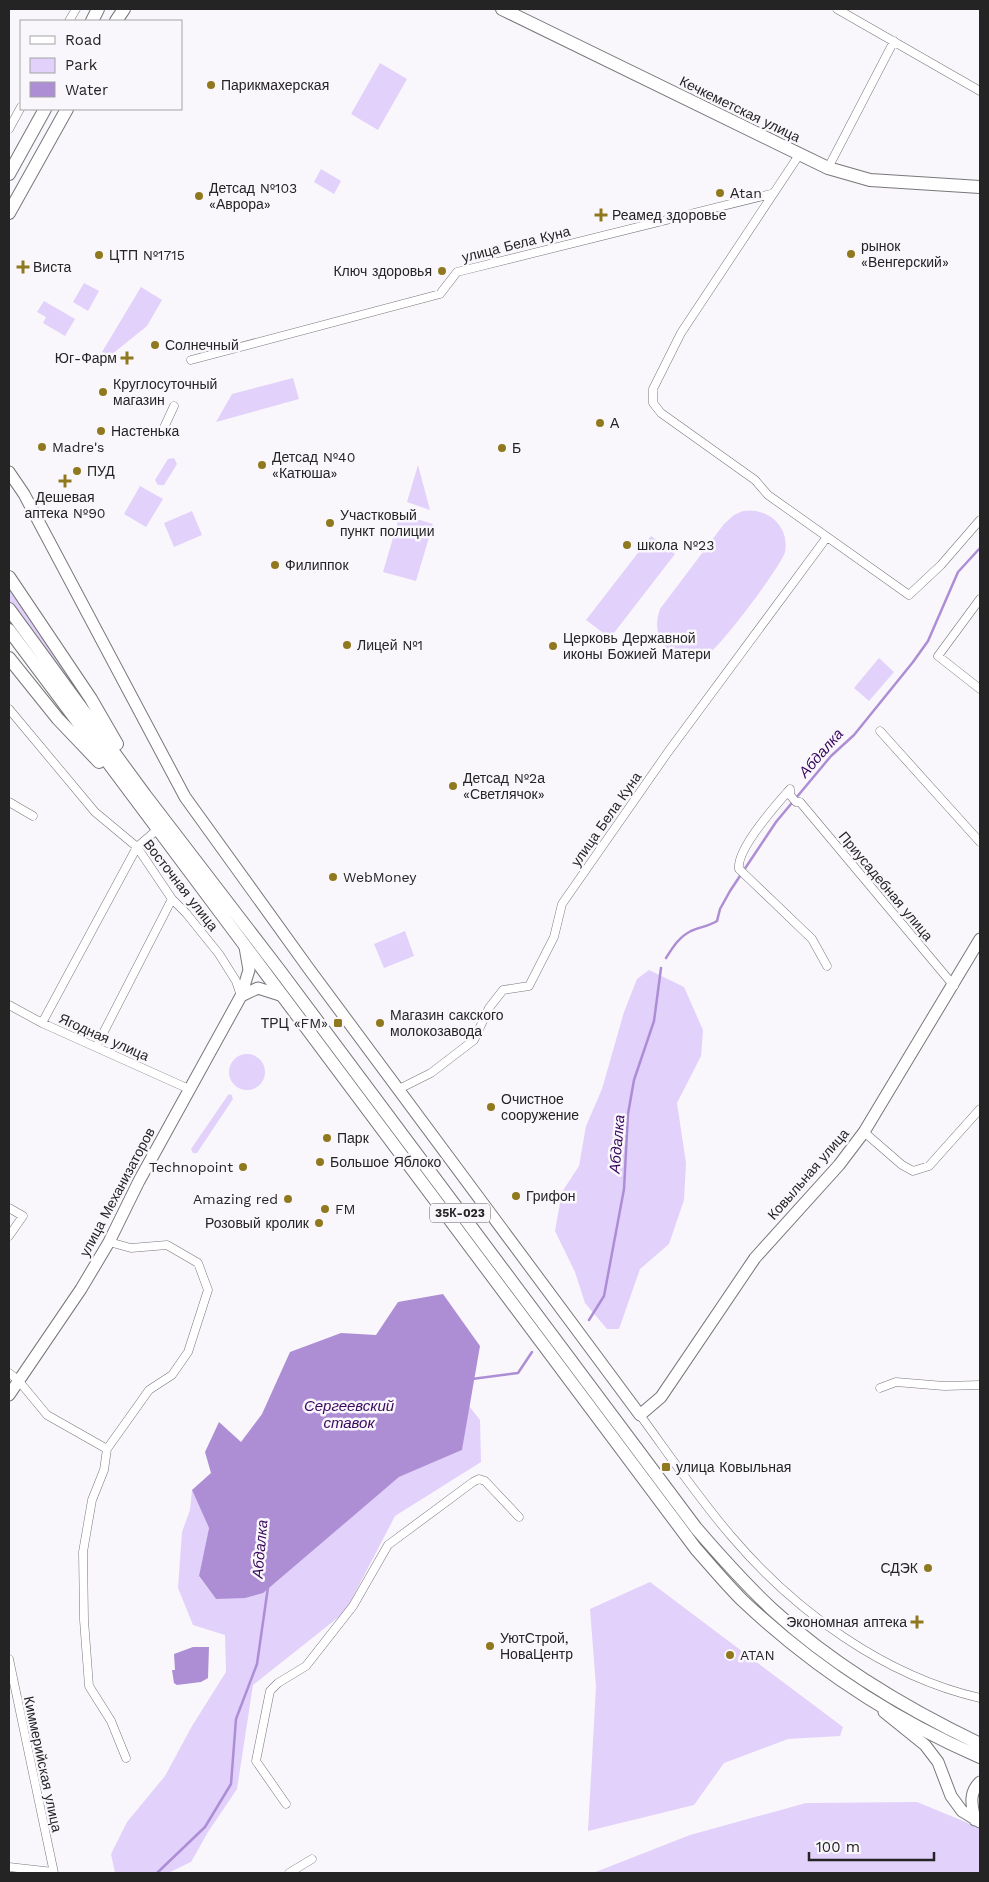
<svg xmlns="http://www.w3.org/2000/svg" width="989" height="1882" font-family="'Work Sans',sans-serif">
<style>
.green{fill:#e2d1fb}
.water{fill:#ad8ed5}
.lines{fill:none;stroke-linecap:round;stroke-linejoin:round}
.stream{stroke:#ad8ed5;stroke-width:2.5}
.street-casing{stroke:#78777a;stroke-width:9}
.secondary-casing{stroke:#78777a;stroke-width:13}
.primary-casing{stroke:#78777a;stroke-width:14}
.street{stroke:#fff;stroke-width:8}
.secondary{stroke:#fff;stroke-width:11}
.primary{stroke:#fff;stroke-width:12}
.poi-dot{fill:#8f781e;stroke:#f9f7fb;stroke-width:2}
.labels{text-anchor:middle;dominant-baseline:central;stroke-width:5;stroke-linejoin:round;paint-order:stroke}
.shield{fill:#f9f7fb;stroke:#656365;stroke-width:1}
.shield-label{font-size:12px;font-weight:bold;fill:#252425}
.poi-label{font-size:14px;fill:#252425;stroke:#f9f7fb;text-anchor:start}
.street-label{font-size:14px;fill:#252425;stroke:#f9f7fb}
.water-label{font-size:15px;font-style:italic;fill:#39085e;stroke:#f9f7fb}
</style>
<rect width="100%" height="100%" fill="#f9f7fb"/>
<path class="green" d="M380 63 407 79 378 130 351 114Z
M321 169 341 181 334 194 314 182Z
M84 283 99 291 88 311 73 302Z
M141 287 162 300 147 326 111 355 102 352Z
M44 301 75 319 65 336 43 323 46 317 37 312Z
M293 378 299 399 216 422 232 394Z
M174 458 177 464 164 485H158L155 480 168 459Z
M418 465 430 510 407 502Z
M140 486 163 499 146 527 124 514Z
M192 511 202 535 174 547 164 523Z
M743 511C768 507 790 527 785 552 782 565 721 646 709 653 696 661 678 659 667 648 656 637 655 623 660 609L724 524 734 515Z
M400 514 433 524 416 581 383 572Z
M651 536 675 554 610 638 586 620Z
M9 588 84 701 85 705 9 602Z
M879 658 894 672 869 701 854 688Z
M405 931 414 956 384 968 374 944Z
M649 970 684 987 703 1030 701 1056 677 1103 686 1163 684 1200 669 1244 640 1269 619 1329H607L585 1303 575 1272 555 1231 562 1192 579 1166 586 1126 602 1089 624 1012 637 979Z
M229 1072a18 18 0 1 1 36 0a18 18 0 1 1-36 0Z
M231 1094 233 1099 197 1153H193L191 1149 228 1095Z
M469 1406 480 1420 481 1462 395 1516 345 1612 253 1685 237 1789 208 1832 191 1862 168 1873H115L111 1854 127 1822 165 1776 192 1726 226 1672 225 1635 193 1625 178 1588 182 1532 190 1510 192 1490 209 1528 199 1577 216 1599 341 1525 399 1477 462 1450Z
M650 1582 843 1727 840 1736 788 1739 724 1763 694 1805 588 1831 596 1687 590 1609Z
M917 1802 980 1828V1873H593L690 1835 806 1803Z"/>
<path class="water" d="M443 1294 480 1346 462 1450 399 1477 263 1593 245 1598 216 1599 199 1576 209 1528 192 1490 211 1473 205 1452 219 1422 241 1442 262 1414 290 1352 341 1333 376 1335 398 1302Z
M193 1647H209L208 1678 201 1682 177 1685 174 1683 172 1670H175L174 1654Z"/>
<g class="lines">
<path class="stream" d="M666 958C673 947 679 937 691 931 700 927 709 926 717 921L720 909 730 891 776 822 831 756 854 735 913 662 928 641 958 572 980 548
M589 1320 604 1296 624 1189 628 1114 634 1080 654 1021 661 968
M472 1379 518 1373 532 1352
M157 1873 205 1827 231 1784 236 1719 257 1664 268 1587"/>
<g class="street-casing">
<path id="street" d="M837 9 980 91
M69 21 76 9
M9 129 21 107
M799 155 681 333 653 389V403L661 413 755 480 768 495 909 595 941 565 980 520
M828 168 894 41
M191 360 440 294 457 272 771 194
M161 434 174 406
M980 599 938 656 980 689
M9 709 95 812 137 847 172 899 186 913 219 954 236 981 241 996
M880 731 980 842
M9 802 33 816
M827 966 812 939 739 869C736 849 777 804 790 789V795L796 802H800L954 986
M9 1005 42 1023 189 1089
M42 1023 137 847 158 829
M96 1047 172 899
M399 1089 431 1073 474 1040 489 1008 503 990 529 986 554 937 562 904 668 752 827 537
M864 1132 902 1165 913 1171 929 1166 980 1109
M9 1208 23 1216 9 1236
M109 1242 131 1248 167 1245 198 1263 208 1290 188 1352 172 1375 149 1390 107 1449 104 1470 92 1500 83 1552 84 1620 89 1686 111 1721 126 1758
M9 1373 18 1380 47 1415 107 1449
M880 1388 896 1382 944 1386 980 1385
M640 1415C670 1456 699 1499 732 1537 795 1611 884 1676 980 1698
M9 1659 54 1873
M286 1804 256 1761 270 1691 278 1683 306 1666 353 1606 388 1545 473 1482 479 1479 485 1481 519 1517
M9 1867 53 1872
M289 1873 312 1859"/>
</g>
<g class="secondary-casing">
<path id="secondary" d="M9 472 24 494 185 797 309 969 640 1415 661 1397 755 1258 839 1165 864 1132 980 939
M241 996 258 988 283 996
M9 1395 81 1289 109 1242 139 1181 241 996 249 970 245 947
M884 1712 925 1745 938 1762 951 1796 962 1811 980 1822
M975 1820C972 1806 968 1793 980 1782"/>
</g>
<g class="primary-casing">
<path id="primary" d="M502 9 828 168 870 180 980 187
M92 21 98 9
M116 21 124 9
M9 174 45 109
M9 213 67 109
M9 577 91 699 117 744
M9 609 145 795 280 971 696 1528C721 1557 746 1585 774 1611 834 1666 907 1709 980 1744
M9 630 696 1549C711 1566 726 1584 742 1600 812 1666 892 1719 980 1757
M9 658 58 719 99 762"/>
</g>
<use href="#street" class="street"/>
<use href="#secondary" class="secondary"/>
<use href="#primary" class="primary"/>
</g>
<g class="poi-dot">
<circle cx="211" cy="85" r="5"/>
<circle cx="720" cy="193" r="5"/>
<circle cx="199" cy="196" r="5"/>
<path d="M598.5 207.5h5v5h5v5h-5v5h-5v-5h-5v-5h5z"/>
<circle cx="851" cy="254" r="5"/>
<circle cx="99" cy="255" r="5"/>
<path d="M20.5 259.5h5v5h5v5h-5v5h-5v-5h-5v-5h5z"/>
<circle cx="442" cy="271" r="5"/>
<circle cx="155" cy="345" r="5"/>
<path d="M124.5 350.5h5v5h5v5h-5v5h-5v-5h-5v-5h5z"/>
<circle cx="103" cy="392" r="5"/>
<circle cx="600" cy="423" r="5"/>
<circle cx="101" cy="431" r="5"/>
<circle cx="42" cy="447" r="5"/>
<circle cx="502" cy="448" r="5"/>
<circle cx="262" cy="465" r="5"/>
<circle cx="77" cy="471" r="5"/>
<path d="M62.5 473.5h5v5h5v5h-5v5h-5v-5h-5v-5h5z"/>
<circle cx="330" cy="523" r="5"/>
<circle cx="627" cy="545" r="5"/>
<circle cx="275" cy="565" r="5"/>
<circle cx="347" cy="645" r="5"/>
<circle cx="553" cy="646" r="5"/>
<circle cx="453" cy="786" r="5"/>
<circle cx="333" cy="877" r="5"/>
<rect x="333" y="1018" width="10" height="10" rx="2.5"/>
<circle cx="380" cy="1023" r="5"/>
<circle cx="491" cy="1107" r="5"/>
<circle cx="327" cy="1138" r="5"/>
<circle cx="320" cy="1162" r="5"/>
<circle cx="243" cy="1167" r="5"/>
<circle cx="516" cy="1196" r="5"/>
<circle cx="288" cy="1199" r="5"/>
<circle cx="325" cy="1209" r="5"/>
<circle cx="319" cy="1223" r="5"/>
<rect x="661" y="1462" width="10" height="10" rx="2.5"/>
<circle cx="928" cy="1568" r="5"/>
<path d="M914.5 1614.5h5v5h5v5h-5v5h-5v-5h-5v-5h5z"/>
<circle cx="490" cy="1646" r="5"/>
<circle cx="730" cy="1655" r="5"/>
</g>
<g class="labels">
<rect class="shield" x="430" y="1203.5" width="60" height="19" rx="4"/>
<g class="shield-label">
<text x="460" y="1213">35К-023</text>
</g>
<g class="poi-label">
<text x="221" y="85">Парикмахерская</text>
<text x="209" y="188">Детсад №103<tspan x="209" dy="16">«Аврора»</tspan></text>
<text x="730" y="193">Аtan</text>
<text x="612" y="215">Реамед здоровье</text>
<text x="861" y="246">рынок<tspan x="861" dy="16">«Венгерский»</tspan></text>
<text x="109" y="255">ЦТП №1715</text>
<text x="33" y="267">Виста</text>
<text x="432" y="271" text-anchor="end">Ключ здоровья</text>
<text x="165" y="345">Солнечный</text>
<text x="117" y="358" text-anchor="end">Юг-Фарм</text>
<text x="113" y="384">Круглосуточный<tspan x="113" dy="16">магазин</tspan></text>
<text x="610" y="423">А</text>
<text x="111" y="431">Настенька</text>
<text x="52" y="447">Madre's</text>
<text x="512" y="448">Б</text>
<text x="272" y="457">Детсад №40<tspan x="272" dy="16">«Катюша»</tspan></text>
<text x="87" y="471">ПУД</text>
<text x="65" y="497" text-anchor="middle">Дешевая<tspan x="65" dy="16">аптека №90</tspan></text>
<text x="340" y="515">Участковый<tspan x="340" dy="16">пункт полиции</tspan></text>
<text x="637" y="545">школа №23</text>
<text x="285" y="565">Филиппок</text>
<text x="563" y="638">Церковь Державной<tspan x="563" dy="16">иконы Божией Матери</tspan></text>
<text x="357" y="645">Лицей №1</text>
<text x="463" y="778">Детсад №2а<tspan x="463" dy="16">«Светлячок»</tspan></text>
<text x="343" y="877">WebMoney</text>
<text x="390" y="1015">Магазин сакского<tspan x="390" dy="16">молокозавода</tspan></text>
<text x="328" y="1023" text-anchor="end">ТРЦ «FM»</text>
<text x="501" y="1099">Очистное<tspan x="501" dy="16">сооружение</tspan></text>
<text x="337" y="1138">Парк</text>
<text x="330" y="1162">Большое Яблоко</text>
<text x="233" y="1167" text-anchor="end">Technopoint</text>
<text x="526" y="1196">Грифон</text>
<text x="278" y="1199" text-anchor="end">Amazing red</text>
<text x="335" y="1209">FM</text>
<text x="309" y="1223" text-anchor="end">Розовый кролик</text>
<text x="676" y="1467">улица Ковыльная</text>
<text x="918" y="1568" text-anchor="end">СДЭК</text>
<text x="907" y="1622" text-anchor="end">Экономная аптека</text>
<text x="500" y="1638">УютСтрой,<tspan x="500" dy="16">НоваЦентр</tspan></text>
<text x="740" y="1655">ATAN</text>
</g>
<g class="street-label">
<text transform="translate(740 109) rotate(26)">Кечкеметская улица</text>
<text transform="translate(516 244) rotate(-14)">улица Бела Куна</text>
<text transform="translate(606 819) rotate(-55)">улица Бела Куна</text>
<text transform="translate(181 885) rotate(52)">Восточная улица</text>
<text transform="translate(886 886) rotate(50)">Приусадебная улица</text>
<text transform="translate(104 1037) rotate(24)">Ягодная улица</text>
<text transform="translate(808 1174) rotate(-49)">Ковыльная улица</text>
<text transform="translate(117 1192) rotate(-62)">улица Механизаторов</text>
<text transform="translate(43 1764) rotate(78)">Киммерийская улица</text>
</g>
<g class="water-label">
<text transform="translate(821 753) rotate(-49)">Абдалка</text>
<text transform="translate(617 1144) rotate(-85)">Абдалка</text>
<text x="349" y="1406">Сергеевский<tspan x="349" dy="17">ставок</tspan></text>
<text transform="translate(260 1549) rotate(-85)">Абдалка</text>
</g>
</g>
<rect width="989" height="1882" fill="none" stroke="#252425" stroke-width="20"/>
<rect x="20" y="20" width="162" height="90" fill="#f9f7fb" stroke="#a4a3a5"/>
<rect x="30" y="36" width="25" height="8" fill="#ffffff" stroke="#a4a3a5"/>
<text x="65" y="45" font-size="15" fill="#252425">Road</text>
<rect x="30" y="58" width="25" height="15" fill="#e2d1fb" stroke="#a4a3a5"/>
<text x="65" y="70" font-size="15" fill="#252425">Park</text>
<rect x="30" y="82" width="25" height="15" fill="#ad8ed5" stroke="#a4a3a5"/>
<text x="65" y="95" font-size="15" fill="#252425">Water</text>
<path d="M809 1852v8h125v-8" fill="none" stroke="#252425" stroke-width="2.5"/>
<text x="816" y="1852" font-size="15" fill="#252425" stroke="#f9f7fb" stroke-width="4" paint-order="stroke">100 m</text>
</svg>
